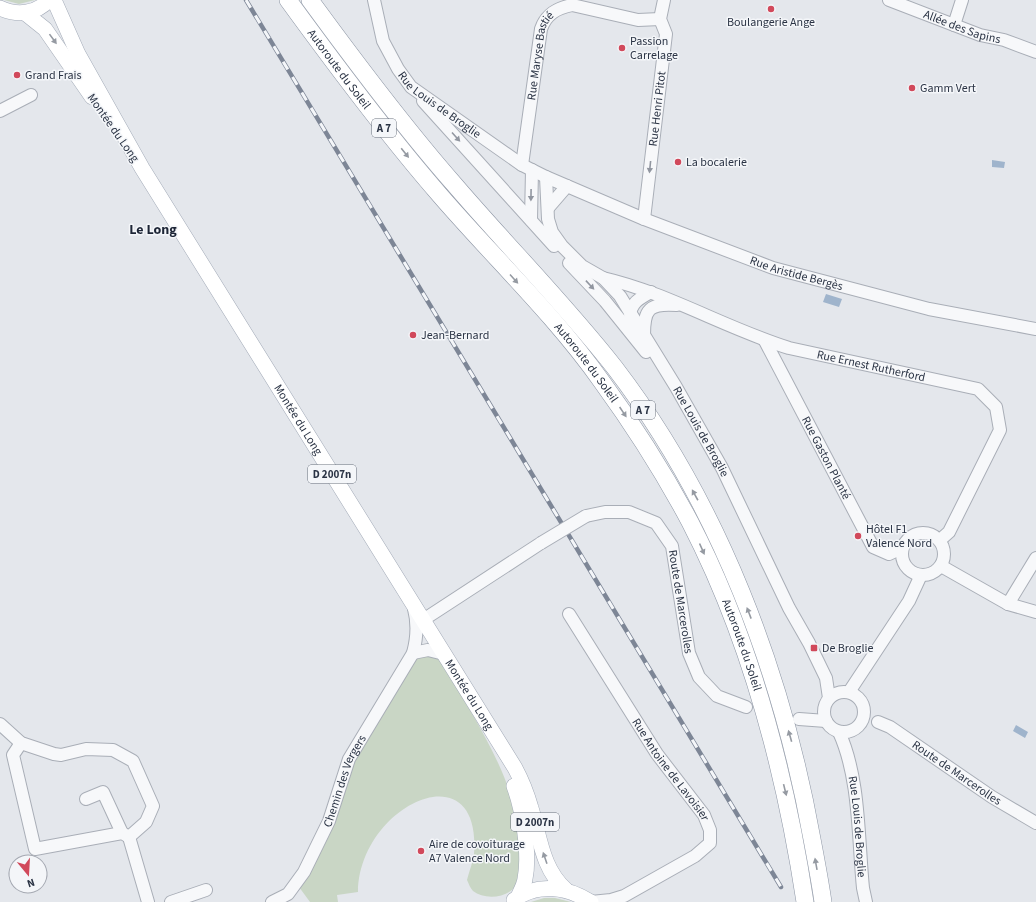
<svg xmlns="http://www.w3.org/2000/svg" width="1036" height="902" font-family="'Source Sans 3',sans-serif">
<style>
.green{fill:#c9d6c5}
.water{fill:#9fb4cc}
.lines{fill:none;stroke-linecap:round;stroke-linejoin:round}
.minor-casing{stroke:#a9aeb7;stroke-width:14}
.major-casing{stroke:#a3abb8;stroke-width:16}
.highway-casing{stroke:#8b94a3;stroke-width:18}
.minor{stroke:#f7f8fa;stroke-width:12}
.major{stroke:#fff;stroke-width:15}
.highway{stroke:#fff;stroke-width:17}
.rail-casing{stroke:#7d8696;stroke-width:4.5}
.rail{stroke:#f4f6f9;stroke-width:3;stroke-dasharray:9;stroke-linecap:butt}
.minor-bridge-casing{stroke:#a9aeb7;stroke-width:14;stroke-linecap:butt}
.minor-bridge{stroke:#f7f8fa;stroke-width:12}
.oneway{fill:#959aa2}
.oneway2{fill:#9196a0}
.poi-dot{fill:#d1495b;stroke:#f4f6f9;stroke-width:1.5}
.labels{text-anchor:middle;dominant-baseline:central;stroke-width:3;stroke-linejoin:round;paint-order:stroke}
.shield{fill:#f4f6f9;stroke:#676e7b;stroke-width:1}
.shield-label{font-size:11px;font-weight:bold;fill:#2b3445}
.poi-label{font-size:12px;fill:#2b3445;stroke:#f4f6f9;text-anchor:start}
.street-label{font-size:12px;fill:#2b3445;stroke:#f4f6f9}
.quarter-label{font-size:14px;font-weight:bold;fill:#1d2536;stroke:#f4f6f9}
</style>
<rect width="100%" height="100%" fill="#e4e7ec"/>
<path class="green" d="M4 0H35L19 4Z
M421 655 439 657C465 704 501 755 514 807 518 823 523 860 520 877 516 897 487 902 473 891 470 888 469 884 467 880 469 872 473 862 474 854 482 748 359 805 358 892L337 895 338 902H310L299 887 352 763 416 657Z
M544 898H555L571 902H531Z"/>
<path class="water" d="M992 160 1005 162 1004 168 992 167Z
M826 294 842 299 839 307 823 302Z
M1016 725 1028 732 1025 738 1013 731Z"/>
<g class="lines">
<g class="minor-casing">
<g id="minor">
<path id="s1" d="M374 0 383 41 398 69 411 87 522 165 546 177 644 219 773 268 929 309 1036 329"/>
<path id="s2" d="M889 0 980 35 1004 40 1036 52"/>
<path d="M954 25 962 0"/>
<path d="M423 101 554 246"/>
<path d="M0 111 31 95"/>
<path id="s3" d="M522 165 541 29C546 14 557 8 572 5L638 20 660 19"/>
<path id="s4" d="M546 177 548 219 552 232 562 246 582 266 603 278 620 296 676 387 722 468 789 608 809 643 826 678 829 698"/>
<path d="M548 208 567 186"/>
<path id="s5" d="M644 219 666 34 660 19 664 0"/>
<path d="M531 220 532 170"/>
<path d="M569 263 605 301 646 352"/>
<path id="s6" d="M603 278C668 293 725 328 789 348L978 389 996 407 1000 430 949 532 940 540"/>
<path d="M630 317C630 303 640 298 651 292"/>
<path d="M644 335C644 309 649 303 677 305"/>
<path id="s7" d="M765 341 873 547 889 554 902 548"/>
<path id="s8" d="M586 516 605 512H629L656 523 672 546 689 653 699 677 717 696 746 707"/>
<circle cx="923" cy="554" r="21"/>
<path d="M941 566 1008 604 1036 612"/>
<path d="M1008 604 1036 558"/>
<path id="s9" d="M569 614 657 754 704 815 710 830V843L695 856 624 896 611 900 591 902"/>
<path d="M423 620 541 543"/>
<path d="M413 653 428 650 444 654"/>
<circle cx="844" cy="712" r="20"/>
<path d="M849 692 909 601 921 575"/>
<path d="M799 719 826 721"/>
<path id="s10" d="M878 722 890 727 992 797 1036 823"/>
<path d="M0 724 21 743 54 754 61 755 86 749 113 750 133 761 153 806 146 822 129 837 148 902"/>
<path id="s11" d="M839 732C860 778 858 838 863 888L866 902"/>
<path d="M21 743 13 755 35 849 122 833 129 837"/>
<path d="M86 799 103 792 122 833"/>
<path d="M171 902 206 890"/>
<path id="s12" d="M272 902 288 894 304 872 329 821 349 759 413 653C417 638 418 624 414 609"/>
</g>
</g>
<g class="major-casing">
<g id="major">
<path id="s13" d="M54 0 78 54 142 168 515 768C522 781 527 794 531 808 540 837 542 869 566 890"/>
<path d="M0 8C17 16 36 14 49 0"/>
<path d="M25 13 45 29 92 97"/>
<path d="M514 786C523 810 530 854 525 879 524 886 520 892 518 897"/>
<path d="M514 900C538 882 567 887 591 902"/>
</g>
</g>
<g class="highway-casing">
<g id="highway">
<path id="s14" d="M288 0C336 66 385 132 438 193 492 256 554 314 602 382 634 426 664 473 690 522 751 640 785 771 805 902"/>
<path d="M310 0C356 63 403 126 454 184 507 246 565 304 615 368 719 504 782 672 812 839 816 860 820 881 823 902"/>
</g>
</g>
<use href="#minor" class="minor"/>
<use href="#major" class="major"/>
<use href="#highway" class="highway"/>
<g class="rail-casing">
<path id="rail" d="M246 0 781 887"/>
</g>
<use href="#rail" class="rail"/>
<g class="minor-bridge-casing">
<path id="minor-bridge" d="M541 543 586 516"/>
</g>
<use href="#minor-bridge" class="minor-bridge"/>
</g>
<defs><path id="oneway-solid" d="M-6-.8H1V-3.2L6.5 0L1 3.2V.8H-6Z"/></defs>
<g class="oneway">
<use href="#oneway-solid" transform="translate(53 39) rotate(54)"/>
<use href="#oneway-solid" transform="translate(405 153) rotate(51)"/>
<use href="#oneway-solid" transform="translate(514 279) rotate(48)"/>
<use href="#oneway-solid" transform="translate(623 412) rotate(56)"/>
<use href="#oneway-solid" transform="translate(695 495) rotate(-119)"/>
<use href="#oneway-solid" transform="translate(702 549) rotate(66)"/>
<use href="#oneway-solid" transform="translate(749 613) rotate(-111)"/>
<use href="#oneway-solid" transform="translate(790 736) rotate(-106)"/>
<use href="#oneway-solid" transform="translate(785 790) rotate(76)"/>
<use href="#oneway-solid" transform="translate(545 858) rotate(-109)"/>
<use href="#oneway-solid" transform="translate(816 864) rotate(-100)"/>
</g>
<g class="oneway2">
<use href="#oneway-solid" transform="translate(456 137) rotate(48)"/>
<use href="#oneway-solid" transform="translate(650 167) rotate(96)"/>
<use href="#oneway-solid" transform="translate(531 195) rotate(91)"/>
<use href="#oneway-solid" transform="translate(590 285) rotate(47)"/>
</g>
<g class="poi-dot">
<circle cx="771" cy="9" r="4"/>
<circle cx="622" cy="48" r="4"/>
<circle cx="17" cy="75" r="4"/>
<circle cx="912" cy="88" r="4"/>
<circle cx="678" cy="162" r="4"/>
<circle cx="413" cy="335" r="4"/>
<circle cx="858" cy="536" r="4"/>
<rect x="810" y="644" width="8" height="8" rx="2"/>
<circle cx="421" cy="851" r="4"/>
</g>
<g class="labels">
<g class="shield">
<rect x="372" y="119" width="24" height="18" rx="3"/>
<rect x="631" y="401" width="24" height="18" rx="3"/>
<rect x="308" y="465" width="48" height="18" rx="3"/>
<rect x="511" y="813" width="48" height="18" rx="3"/>
</g>
<g class="shield-label">
<text x="384" y="128">A 7</text>
<text x="643" y="410">A 7</text>
<text x="332" y="474">D 2007n</text>
<text x="535" y="822">D 2007n</text>
</g>
<g class="poi-label">
<text x="771" y="22" text-anchor="middle">Boulangerie Ange</text>
<text x="630" y="41">Passion<tspan x="630" dy="14">Carrelage</tspan></text>
<text x="25" y="75">Grand Frais</text>
<text x="920" y="88">Gamm Vert</text>
<text x="686" y="162">La bocalerie</text>
<text x="421" y="335">Jean-Bernard</text>
<text x="866" y="529">Hôtel F1<tspan x="866" dy="14">Valence Nord</tspan></text>
<text x="822" y="648">De Broglie</text>
<text x="429" y="844">Aire de covoiturage<tspan x="429" dy="14">A7 Valence Nord</tspan></text>
</g>
<g class="street-label">
<text stroke="none"><textPath href="#s2" startOffset="78">Allée des Sapins</textPath></text>
<text stroke="none"><textPath href="#s3" startOffset="111">Rue Maryse Bastié</textPath></text>
<text stroke="none"><textPath href="#s14" startOffset="86">Autoroute du Soleil</textPath></text>
<text stroke="none"><textPath href="#s1" startOffset="129">Rue Louis de Broglie</textPath></text>
<text stroke="none"><textPath href="#s5" startOffset="111">Rue Henri Pitot</textPath></text>
<text transform="translate(113 128) rotate(55)">Montée du Long</text>
<text stroke="none"><textPath href="#s1" startOffset="527">Rue Aristide Bergès</textPath></text>
<text stroke="none"><textPath href="#s14" startOffset="470">Autoroute du Soleil</textPath></text>
<text stroke="none"><textPath href="#s6" startOffset="283">Rue Ernest Rutherford</textPath></text>
<text stroke="none"><textPath href="#s13" startOffset="486">Montée du Long</textPath></text>
<text stroke="none"><textPath href="#s4" startOffset="308">Rue Louis de Broglie</textPath></text>
<text stroke="none"><textPath href="#s7" startOffset="132">Rue Gaston Planté</textPath></text>
<text stroke="none"><textPath href="#s8" startOffset="157">Route de Marcerolles</textPath></text>
<text stroke="none"><textPath href="#s14" startOffset="794">Autoroute du Soleil</textPath></text>
<text stroke="none"><textPath href="#s13" startOffset="810">Montée du Long</textPath></text>
<text stroke="none"><textPath href="#s9" startOffset="186">Rue Antoine de Lavoisier</textPath></text>
<text stroke="none"><textPath href="#s10" startOffset="94">Route de Marcerolles</textPath></text>
<text stroke="none"><textPath href="#s12" startOffset="145">Chemin des Vergers</textPath></text>
<text stroke="none"><textPath href="#s11" startOffset="97">Rue Louis de Broglie</textPath></text>
</g>
<g class="quarter-label">
<text x="153" y="230">Le Long</text>
</g>
</g>
<g transform="translate(28 874) rotate(162)"><circle r="19" fill="#f4f6f9" stroke="#a4a8b1"/>
<path d="M0-3L7 15L0 10L-7 15Z" fill="#d1495b"/>
<text y="-6" font-size="11" font-weight="bold" text-anchor="middle" fill="#2b3445">N</text>
</g>
</svg>
